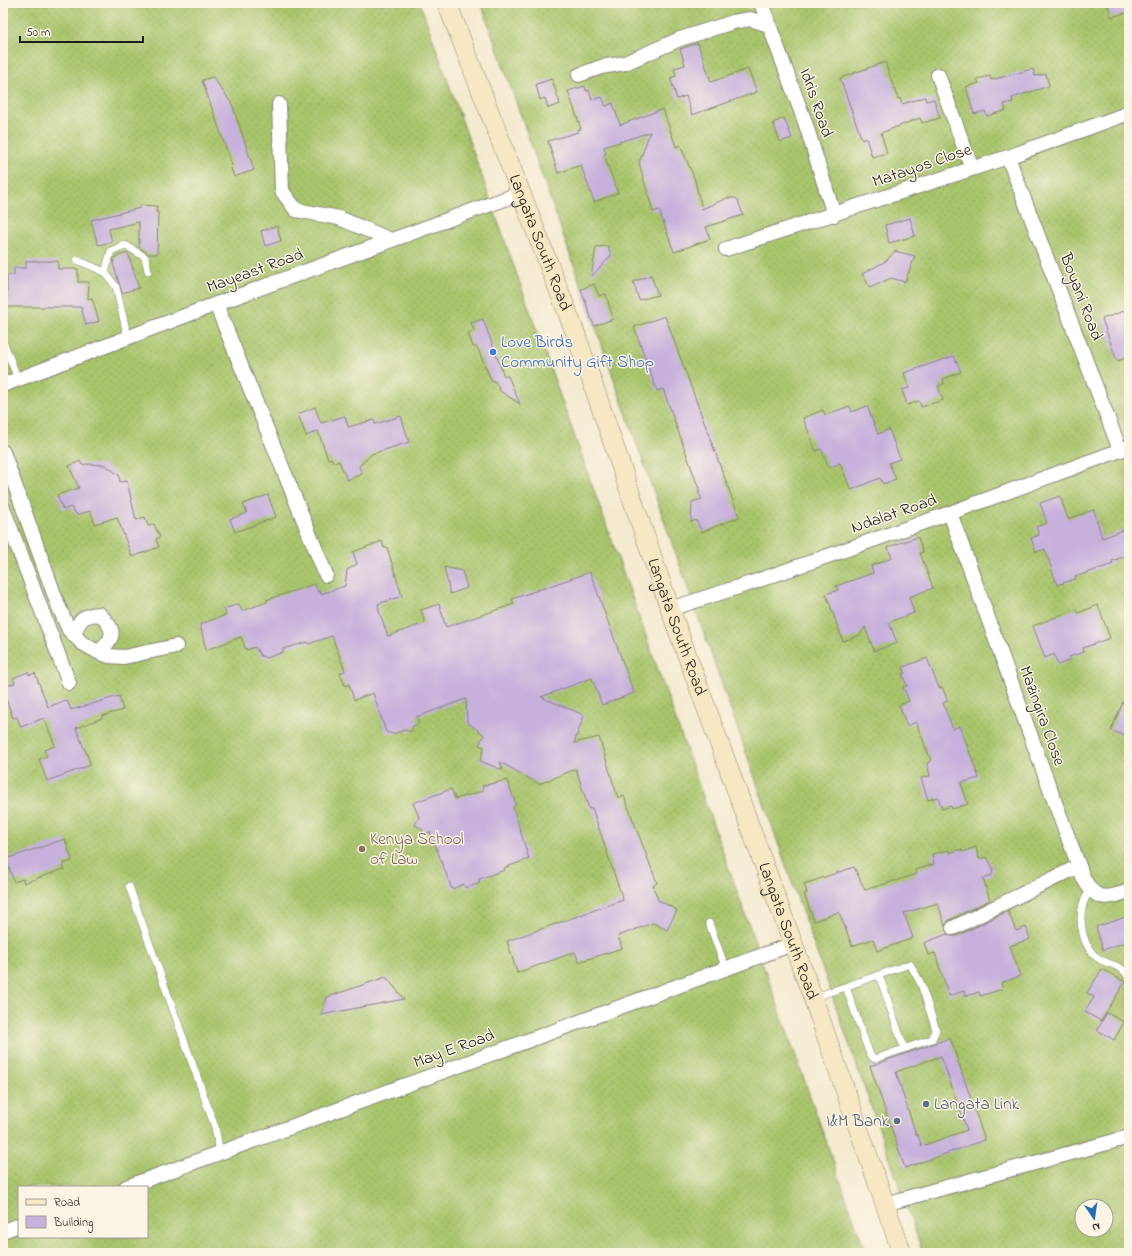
<svg xmlns="http://www.w3.org/2000/svg" width="1132" height="1256" font-family="'Indie Flower',sans-serif">
<style>
.grass{fill:url(#grass-dots);stroke:#627044;fill-rule:evenodd}
.building{fill:#c6b1dc;fill-rule:evenodd}
.lines{fill:none;stroke-linecap:round;stroke-linejoin:round}
.lane-casing{stroke:#888376;stroke-width:8}
.street-casing{stroke:#888376;stroke-width:16}
.secondary-casing{stroke:#888376;stroke-width:20}
.lane{stroke:#fff;stroke-width:7}
.street{stroke:#fff;stroke-width:14}
.secondary{stroke:#f7e8c3;stroke-width:19}
.shop-dot{fill:#3f7fe0;stroke:#fcf5e5;stroke-width:1.5}
.education-dot{fill:#8d6e63;stroke:#fcf5e5;stroke-width:1.5}
.service-dot{fill:#5c6f8a;stroke:#fcf5e5;stroke-width:1.5}
.labels{text-anchor:middle;dominant-baseline:central;stroke-width:3;stroke-linejoin:round;paint-order:stroke}
.street-label{font-size:17px;fill:#1c1c1c;stroke:#fcf5e5}
.shop-label{font-size:17px;fill:#366cbe;stroke:#fcf5e5;text-anchor:start}
.education-label{font-size:17px;fill:#785e54;stroke:#fcf5e5;text-anchor:start}
.service-label{font-size:17px;fill:#4e5e75;stroke:#fcf5e5;text-anchor:start}
</style>
<defs>
<pattern id="grass-dots" width="8" height="8" patternUnits="userSpaceOnUse"><rect width="8" height="8" fill="#a9c56c"/><path d="M2 2h.1M6 6h.1" fill="none" stroke="#91a95d" stroke-width="1.8" stroke-linecap="round"/></pattern>
</defs>
<rect width="100%" height="100%" fill="#fcf5e5"/>
<filter id="ink" filterUnits="userSpaceOnUse"><feTurbulence type="fractalNoise" baseFrequency=".025" numOctaves="2"/><feDisplacementMap in="SourceGraphic" scale="8" xChannelSelector="R" yChannelSelector="G"/><feConvolveMatrix kernelMatrix="1 2 1 2 8 2 1 2 1" color-interpolation-filters="sRGB"/></filter>
<filter id="wash" filterUnits="userSpaceOnUse"><feTurbulence type="fractalNoise" baseFrequency=".012" numOctaves="4" result="noise"/><feDisplacementMap in="SourceGraphic" scale="16" xChannelSelector="R" yChannelSelector="G"/><feGaussianBlur stdDeviation="0.9" result="paint"/><feColorMatrix in="noise" values="0 0 0 0 0 0 0 0 0 0 0 0 0 0 0 0 0 1.4 0 .05"/><feComposite in="paint" operator="in"/></filter>
<g filter="url(#wash)">
<rect width="100%" height="100%" fill="#f4ead0"/>
<path class="grass" d="M3 3H420L866 1253H3ZM19 1187H147V1237H19Z
M481 3H1129V1253H923ZM1082 1206H1106V1230H1082Z"/>
<g id="blocks">
<path class="building" d="M1107 3H1129V12L1111 17Z
M698 43 711 82 748 69 757 92 692 115 686 96 677 99 670 78 676 76 674 68 685 65 680 49Z
M885 62 898 99 900 98 902 104 925 97 926 101 934 99 940 118 922 123 920 118 881 133 887 153 872 157 866 138 862 140 840 78Z
M1033 69 1035 76 1046 74 1049 86 1012 98 1013 102 1004 104 1006 110 1004 111 987 116 985 111 974 114 966 87 979 83 977 79 990 76 991 80Z
M213 77 232 104 254 170 234 177 230 165H232L202 80Z
M552 79 560 104 548 108 545 98 540 100 536 84Z
M585 86 586 91 589 90 592 100 602 97 606 106 613 103 620 125 663 109 676 147 680 145 694 177 702 209 727 198H736L738 200 743 215 706 227 710 239 674 252 659 210 653 212 639 163 650 132 604 147 606 154 604 155 618 193 594 202 581 165 558 173 548 141 578 132 577 130 581 129 568 91Z
M784 118 792 138 780 142 773 123Z
M140 205 157 206 156 212H158L157 254H149L139 247V222L109 229 112 242 98 245 91 220 140 208Z
M910 218 915 236 889 243 885 225Z
M277 226 281 241 265 246 261 231Z
M608 246 611 256 591 277 596 247Z
M895 251 915 256 905 282 891 278 870 288 862 274 886 261Z
M128 253 139 288 122 293 113 263 115 257Z
M26 261H58V269H78V282H89L88 299 92 298 99 321 86 325 81 307H7V275H14V268H26Z
M651 275 658 295 639 300 633 282Z
M594 284 599 296 606 294 613 319 594 326 581 289Z
M1129 309V357L1117 361 1102 319Z
M665 316 739 517 702 532 696 520 691 522 692 502 702 499 698 492H700L663 389 657 391 634 327Z
M483 319 504 376H508L520 404 500 391 495 381 492 382 477 347H473L468 333 474 331 471 323Z
M954 356 961 372 943 379 944 384 938 386 943 400 921 407 919 401 907 405 902 390 909 388 904 373Z
M850 406 852 412 867 406 878 434 889 429 900 459 889 463 896 479 883 484 880 478 851 490 840 463 829 468 821 449 816 451 803 418 823 410 825 415Z
M315 407 321 423 345 416 348 427 374 420 375 424 401 416 409 442 372 454 359 466 362 474 347 480 339 461 334 463 331 458 328 459 318 431 306 436 298 414Z
M80 461 82 465 86 464 105 465 119 475 120 482 127 481 136 520 145 517 148 526 154 524 160 537 156 539 159 547 132 557 117 517 95 524 90 511 77 515 71 507 63 510 57 495 79 488 69 466Z
M268 495 276 517 235 532 230 519 247 513 243 504Z
M1060 496 1068 519 1094 510 1102 538 1129 528V555L1112 561 1113 564 1075 577V579L1057 585 1045 549 1036 552 1031 538 1039 535 1036 527 1047 523 1040 503Z
M918 537 923 552 920 553 933 588 909 597 914 613 889 622 897 643 874 651 865 627 860 635 843 641 826 594 838 590 836 586 873 573 871 566 892 558 888 547Z
M382 541 384 548 387 547 402 596 378 604 379 611 388 636 425 623 421 610 439 604 446 627 514 604 512 599 590 572 634 693 602 705 592 678 541 697 584 715 574 743 599 737 618 798 624 796 657 883 653 886 658 900 677 910 667 930 653 923 618 936 622 948 579 962 575 952 517 973 507 941 623 900 592 808 589 809 576 769 539 784 500 762 503 770 480 761 484 747 479 745 484 735 467 722 466 699 416 717 419 724 413 726 411 732 405 730 393 734 386 732 373 693 354 700 349 684 345 686 340 673 345 671 332 636 308 644 307 642 283 649V652L267 658 261 656 255 647 246 650 241 637 206 650 200 624 226 615 224 609 239 604 242 611 267 602 266 600 315 584 318 592 320 591 321 594 345 586 347 570 357 564 353 552Z
M444 567 462 571 467 588 450 594Z
M1098 605 1110 638 1083 648 1084 652 1069 657 1070 660 1058 665 1054 654 1045 658 1033 626 1076 609 1078 613Z
M927 658 939 688 942 687 948 701 943 703 953 729 960 726 979 778 961 783 968 804 952 809 951 806 942 809 938 797 928 800 921 778 930 776 927 763 931 761 916 722 907 726 899 705 909 701 903 687 907 686 902 674 905 673 903 667Z
M28 672 29 675 35 673 48 707 67 700 71 710 119 696 123 710 102 716V718L76 728 91 765 47 781 39 759 47 756 44 750 55 746 44 718 21 727 17 717 13 718 3 691V687L15 683 13 678Z
M1129 688V738L1111 730Z
M507 780 516 805 513 807 529 859 504 868 505 870 479 879 480 883 466 888 464 884 452 889 430 832 424 834 422 829 415 825 419 817 413 803 451 789 455 799 483 791 482 786Z
M65 839 72 861 63 864 64 869 24 883 23 879 14 882 6 859Z
M976 847 979 859 987 857 993 868 992 875 983 878 990 900 949 920 945 926 938 903 904 913 913 938 877 951 873 939 852 946 839 912 814 921 804 894 807 893 804 884 854 867 865 890 917 874 915 870 934 864 932 854 949 850 950 853 961 849 962 852Z
M1008 911 1016 931 1026 927 1030 939 1010 946 1020 976 1001 983 1003 989 980 996 979 992 966 996 964 991 949 996 935 953 928 955 924 943 947 934 952 936H957Z
M1129 916V941L1103 950 1096 927Z
M1102 969 1125 982 1101 1021 1085 1012 1094 997 1087 993Z
M386 977 404 999 321 1015 327 997Z
M1107 1013 1124 1022 1114 1040 1097 1030Z
M950 1038 985 1140 905 1168 870 1066ZM941 1056 967 1130 922 1146 917 1134 916 1135 896 1072Z"/>
</g>
</g>
<g filter="url(#ink)">
<use href="#blocks" fill-opacity="0" stroke="#888376" stroke-width="1"/>
<g class="lines">
<g class="lane-casing">
<path id="lane" d="M77 260 105 272 116 287 128 338
M105 272 111 251 125 245 145 257 148 271
M3 341 18 379
M129 886 215 1127 220 1153
M1090 890C1088 895 1084 899 1083 904 1078 922 1083 951 1101 960 1111 965 1124 966 1129 978
M709 923 726 969
M879 975 904 1048
M813 998 910 964 921 984 936 1030 932 1039 875 1059 870 1055 846 987"/>
</g>
<g class="street-casing">
<path id="street" d="M761 3 805 122 834 215
M579 75 601 67 625 63 680 39 733 22 750 19 769 25
M938 75 972 169
M279 104 282 191 296 210 339 218 391 240
M1008 157 1120 450
M726 249 1008 157 1129 113
M216 304 326 575
M3 385 216 304 521 193
M3 452 58 605 69 630 82 643 98 652 109 656 124 657 176 646
M3 508 69 683
M950 513 1051 792 1083 877C1095 902 1106 899 1129 891
M670 609 751 583 950 513 1129 447
M74 635C79 620 82 615 99 614 116 629 116 638 98 652
M953 928 1079 866
M126 1187 793 944
M885 1204 1129 1137
M3 1231 19 1225"/>
</g>
<g class="secondary-casing">
<g id="secondary">
<path id="s1" d="M447 3 575 332 670 609 813 998 902 1253"/>
</g>
</g>
<use href="#lane" class="lane"/>
<use href="#street" class="street"/>
<use href="#secondary" class="secondary"/>
</g>
</g>
<circle class="shop-dot" cx="493" cy="352" r="4"/>
<circle class="education-dot" cx="362" cy="849" r="4"/>
<g class="service-dot">
<circle cx="926" cy="1104" r="4"/>
<circle cx="897" cy="1121" r="4"/>
</g>
<g class="labels">
<g class="street-label">
<text transform="translate(816 103) rotate(71)">Idris Road</text>
<text transform="translate(922 166) rotate(-19)">Matayos Close</text>
<text stroke="none"><textPath href="#s1" startOffset="257">Langata South Road</textPath></text>
<text transform="translate(255 271) rotate(-20)">Mayeast Road</text>
<text transform="translate(1081 297) rotate(69)">Boyani Road</text>
<text transform="translate(894 514) rotate(-19)">Ndalat Road</text>
<text stroke="none"><textPath href="#s1" startOffset="665">Langata South Road</textPath></text>
<text transform="translate(1042 716) rotate(70)">Mazingira Close</text>
<text stroke="none"><textPath href="#s1" startOffset="989">Langata South Road</textPath></text>
<text transform="translate(454 1049) rotate(-20)">May E Road</text>
</g>
<g class="shop-label">
<text x="501" y="342">Love Birds<tspan x="501" dy="20">Community Gift Shop</tspan></text>
</g>
<g class="education-label">
<text x="370" y="839">Kenya School<tspan x="370" dy="20">of Law</tspan></text>
</g>
<g class="service-label">
<text x="934" y="1104">Langata Link</text>
<text x="889" y="1121" text-anchor="end">I&amp;M Bank</text>
</g>
</g>
<rect width="1132" height="1256" fill="none" stroke="#fcf5e5" stroke-width="16"/>
<rect x="18" y="1186" width="130" height="52" fill="#fcf5e5" stroke="#a29e95"/>
<rect x="26" y="1199" width="20" height="6" fill="#f7e8c3" stroke="#a29e95"/>
<text x="54" y="1206" font-size="12" fill="#1c1c1c">Road</text>
<rect x="26" y="1216" width="20" height="12" fill="#c6b1dc" stroke="#a29e95"/>
<text x="54" y="1226" font-size="12" fill="#1c1c1c">Building</text>
<g transform="translate(1094 1218) rotate(167)"><circle r="19" fill="#fcf5e5" stroke="#a29e95"/>
<path d="M0-3L7 15L0 10L-7 15Z" fill="#1f6fb2"/>
<text y="-6" font-size="11" font-weight="bold" text-anchor="middle" fill="#1c1c1c">N</text>
</g>
<path d="M20 36v6h123v-6" fill="none" stroke="#1c1c1c" stroke-width="2"/>
<text x="26" y="36" font-size="12" fill="#1c1c1c" stroke="#fcf5e5" stroke-width="3" paint-order="stroke">50 m</text>
</svg>
